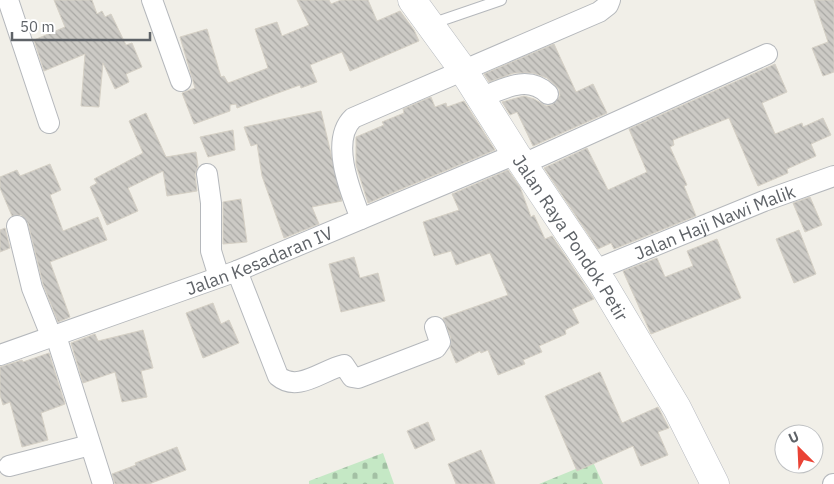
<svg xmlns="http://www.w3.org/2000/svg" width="834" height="484" font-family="'IBM Plex Sans',sans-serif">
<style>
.cemetery{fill:url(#cemetery-stones)}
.building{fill:url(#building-back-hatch);stroke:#d6d1c6}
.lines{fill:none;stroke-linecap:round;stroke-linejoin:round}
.lane-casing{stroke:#b5b8bc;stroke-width:12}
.street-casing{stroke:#b5b8bc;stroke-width:22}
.secondary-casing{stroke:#b6babf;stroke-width:29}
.lane{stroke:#fff;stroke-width:10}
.street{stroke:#fff;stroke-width:20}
.secondary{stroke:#fff;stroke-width:28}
.labels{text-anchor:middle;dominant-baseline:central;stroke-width:4;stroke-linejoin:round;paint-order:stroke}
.street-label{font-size:18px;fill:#5f6368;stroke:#fff}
</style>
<defs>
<pattern id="cemetery-stones" width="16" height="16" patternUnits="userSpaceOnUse" patternTransform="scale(1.25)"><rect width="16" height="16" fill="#c5e8c5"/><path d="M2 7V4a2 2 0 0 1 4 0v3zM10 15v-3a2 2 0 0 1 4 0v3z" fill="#a3c0a4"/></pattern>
<pattern id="building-back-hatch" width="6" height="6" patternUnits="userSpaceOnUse" patternTransform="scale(1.25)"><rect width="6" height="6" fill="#cccac5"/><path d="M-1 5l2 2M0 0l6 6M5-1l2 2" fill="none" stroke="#a9a8a4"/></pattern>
</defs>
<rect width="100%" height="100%" fill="#f1efe8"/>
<path class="cemetery" d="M383 453 394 484H309V481Z
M593 462 603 484H539Z"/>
<path class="building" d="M54 0H92L97 14 102 11 105 17 111 14 126 45 132 43 142 67 126 74 129 82 115 89 103 63 99 107 81 106 85 54 44 71 34 40 65 27Z
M297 0H329L331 4 341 0H368L377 21 400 11 414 30 419 41 350 71 342 52 310 65 317 82 301 88 300 85 237 108 236 104 230 105V111L194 124 182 93 195 88 180 37 207 29 221 77 224 76 228 83 268 68 255 29 277 22 282 36 309 25Z
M814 0H834V72L823 76 812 48 828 42Z
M554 44 576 92 593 84 607 113 533 146 517 112 510 115 502 102 524 96 534 99 546 106 552 105 560 96 559 89 547 78 533 73H514L489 82 484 74Z
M775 64 787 92 762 103 775 134 802 123 803 127 823 118 831 135 811 144 816 156 787 169 788 173 758 186 729 118 673 140 674 145 670 147 687 185 684 186 696 216 614 249 611 243 598 249 544 168 587 148 608 190 647 172 629 129Z
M431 97 435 107 446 103 447 107 464 101 495 150 368 203 356 165V137L384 125 382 122 404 113 403 109Z
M321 111 342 201 312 207 319 224 284 238 262 176 257 144 251 146 244 127Z
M146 113 166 157 196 152 198 166 195 175 197 191 167 196 163 171 128 188 138 211 107 225 90 187 97 183 94 179 143 153 129 121Z
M233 130 235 150 208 157 200 137Z
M50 164 61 190 50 195 63 231 98 217 107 240 50 262 70 317 58 322 43 284 28 223 21 215 12 216 0 188V177L17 170 20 176Z
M508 170 520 187 531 217 534 215 545 239 552 236 594 299 572 309 579 323 565 330 566 334 539 346 542 352 523 360 525 364 498 375 488 350 481 353 480 351 456 363 450 348 451 338 443 318 508 295 490 253 456 265 451 251 434 256 423 222 459 210 452 194Z
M810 197 822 225 805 232 793 203Z
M241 199 247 242 223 244V202Z
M5 228 10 248 0 252V230Z
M799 230 816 274 794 283 776 239Z
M717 239 741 298 651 334 623 271 657 258 665 277 693 266 687 251Z
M354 257 360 278 378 273 385 301 341 312 329 264Z
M213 303 221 324 229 320 239 343 203 358 186 313Z
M143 330 153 368 141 371 147 397 122 402 115 372 83 383 71 343 95 334 98 341Z
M49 353 65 404 41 413 48 440 22 447 10 402 3 405 0 395V367L22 360 23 362Z
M600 372 622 423 658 407 669 428 658 432 668 455 641 466 633 446 577 471 545 396Z
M428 422 435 440 415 449 407 431Z
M177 447 186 470 149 484H115L112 474 136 465 135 463Z
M481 450 495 484H456L448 464Z"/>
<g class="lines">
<g class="lane-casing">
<path id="lane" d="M431 24 501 0"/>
</g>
<g class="street-casing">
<g id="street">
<path d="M8 0 49 123"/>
<path d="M152 0 181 81"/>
<path d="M480 98C503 89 528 74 548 94"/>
<path d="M523 164 767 54"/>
<path d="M207 174 211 203V251L219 277"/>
<path d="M361 219C351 193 329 141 353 118L599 12 608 5 610 0"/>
<path d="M17 226 32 288 52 338"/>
<path id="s1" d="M595 270 764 201 834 176"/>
<path d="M237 271 278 376C298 393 322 370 344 365L352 377 358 378 436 348 440 342 435 327"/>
<path d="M56 336 103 484"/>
<path id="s2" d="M0 355 237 271 516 154"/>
<path d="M9 466 90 445"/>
<path d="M833 484H834"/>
</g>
</g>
<g class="secondary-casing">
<g id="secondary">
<path id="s3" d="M412 0 463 70 516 154 603 284 677 408 715 484"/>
</g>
</g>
<use href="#lane" class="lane"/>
<use href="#street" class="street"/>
<use href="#secondary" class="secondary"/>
</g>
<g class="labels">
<g class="street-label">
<text stroke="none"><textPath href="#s1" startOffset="129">Jalan Haji Nawi Malik</textPath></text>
<text stroke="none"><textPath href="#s3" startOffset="286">Jalan Raya Pondok Petir</textPath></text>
<text stroke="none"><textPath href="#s2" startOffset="276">Jalan Kesadaran IV</textPath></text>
</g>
</g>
<g transform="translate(799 449) rotate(336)"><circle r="24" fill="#ffffff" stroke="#bfc1c3"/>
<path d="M0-4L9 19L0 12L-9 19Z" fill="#ea4335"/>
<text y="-8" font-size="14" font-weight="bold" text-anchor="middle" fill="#5f6368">U</text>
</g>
<path d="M12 32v8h138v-8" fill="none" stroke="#5f6368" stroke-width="2.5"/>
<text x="20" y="32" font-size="15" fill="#5f6368" stroke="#ffffff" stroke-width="4" paint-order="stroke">50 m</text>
</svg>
